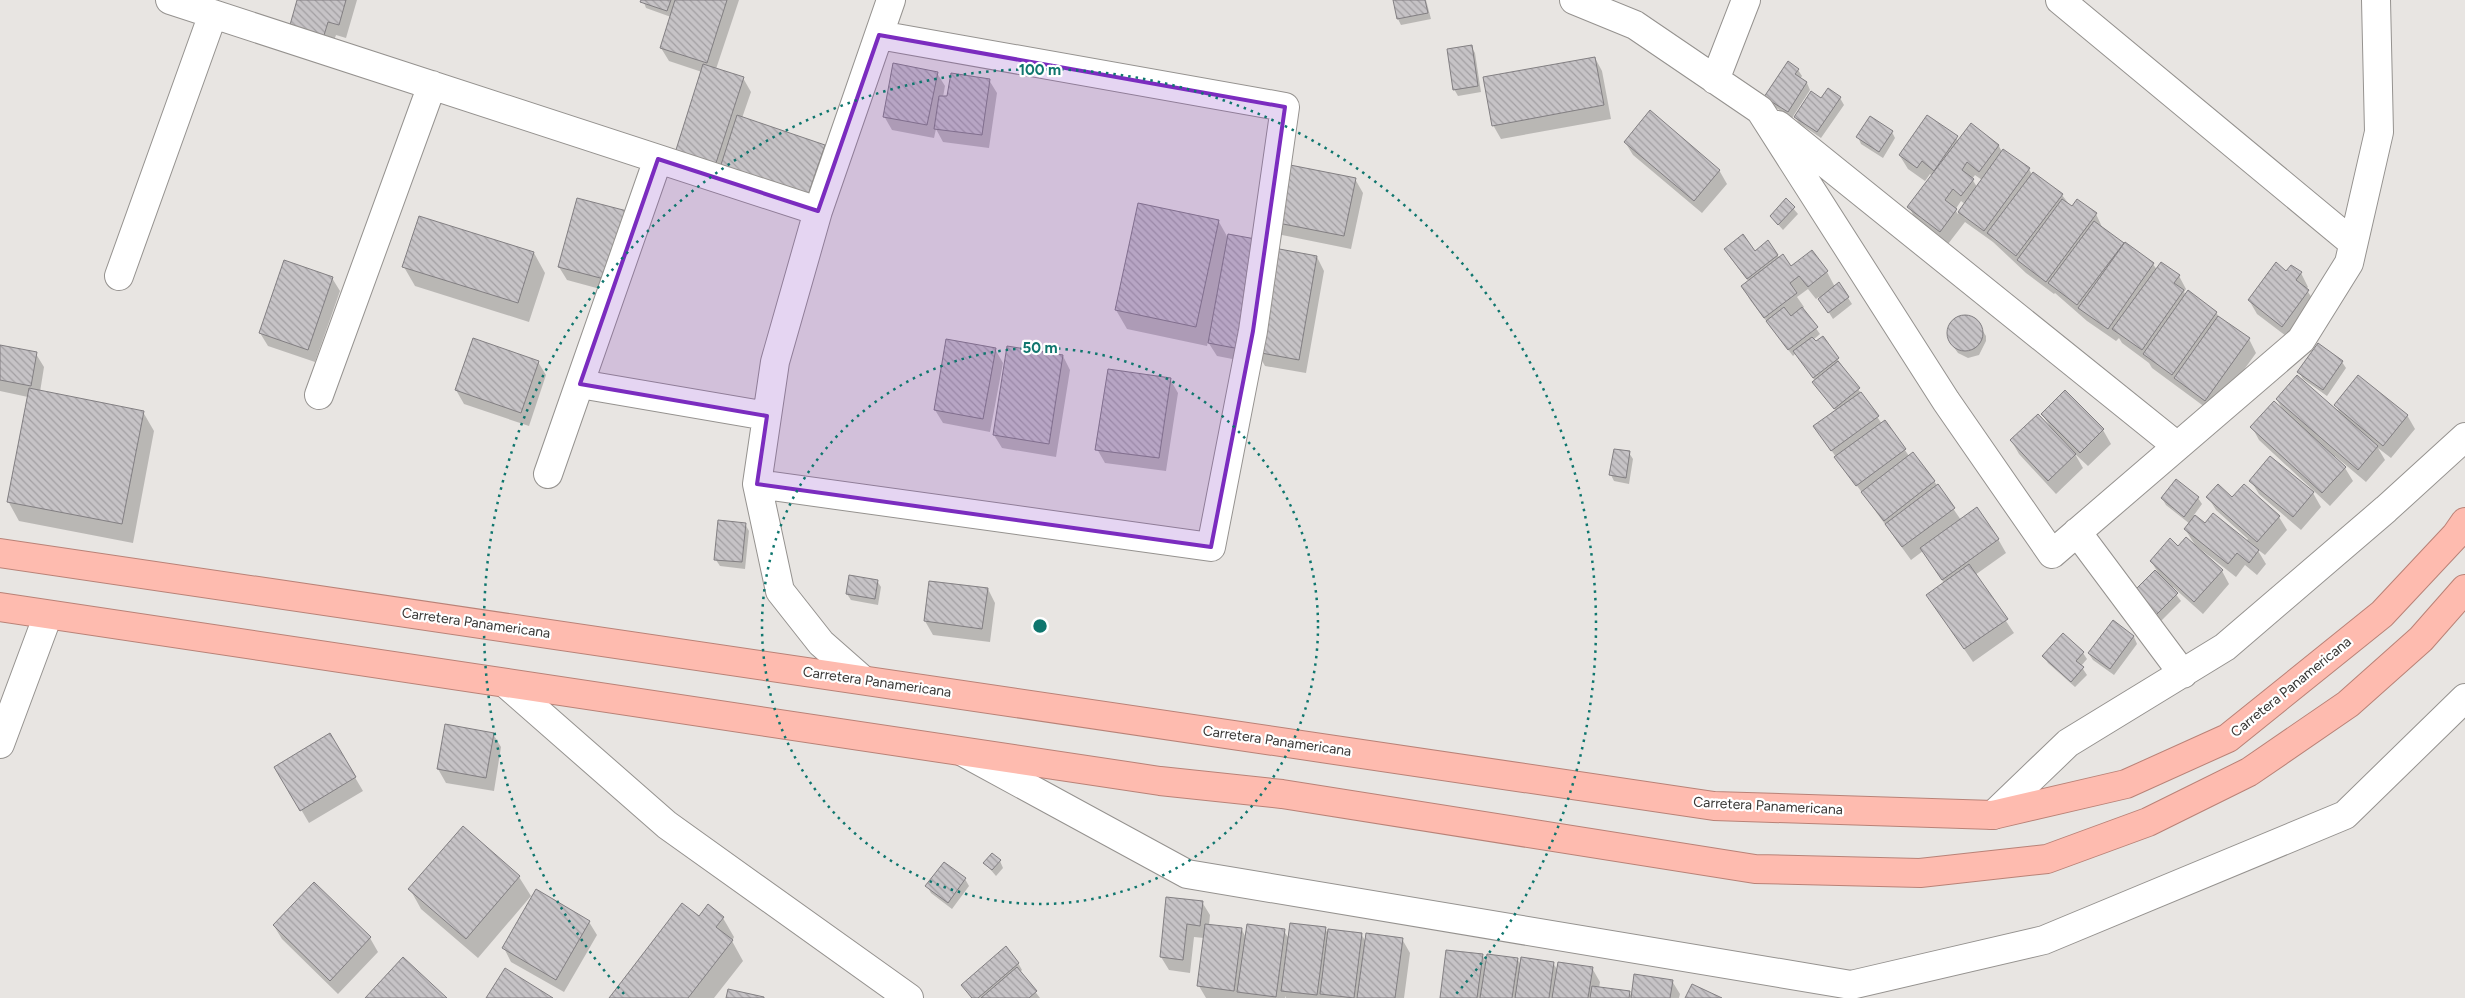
<svg xmlns="http://www.w3.org/2000/svg" width="2465" height="998" font-family="Figtree,sans-serif">
<style>
.shadow{fill:#0003;fill-rule:evenodd}
.building{fill:url(#building-back-hatch);stroke:#827f82}
.lines{fill:none;stroke-linecap:round;stroke-linejoin:round}
.minor-casing{stroke:#95928f;stroke-width:30}
.trunk-casing{stroke:#b98277;stroke-width:30}
.minor{stroke:#fff;stroke-width:28}
.trunk{stroke:#febbaf;stroke-width:28}
.marked{fill:#7b2cbf;fill-opacity:0.2;stroke:#7b2cbf;stroke-width:4;stroke-linejoin:round}
.ring{fill:none;stroke:#0f766e;stroke-width:2.5;stroke-dasharray:2.5 5}
.labels{text-anchor:middle;dominant-baseline:central;stroke-width:4.5;stroke-linejoin:round;paint-order:stroke}
.street-label{font-size:14px;fill:#383735;stroke:#fff}
.centre{fill:#0f766e;stroke:#fff;stroke-width:2.5}
.ring-label{font-size:15px;text-anchor:middle;font-weight:bold;fill:#0f766e;stroke:#fff;stroke-width:4.5;stroke-linejoin:round;paint-order:stroke}
</style>
<defs>
<pattern id="building-back-hatch" width="6" height="6" patternUnits="userSpaceOnUse" patternTransform="scale(1.25)"><rect width="6" height="6" fill="#c6c3c6"/><path d="M-1 5l2 2M0 0l6 6M5-1l2 2" fill="none" stroke="#a29fa2"/></pattern>
</defs>
<rect width="100%" height="100%" fill="#e8e5e2"/>
<path class="shadow" d="M299 0H357L346 38 336 35 329 55Z
M643 0H739L716 69 743 78 751 92 742 118 824 146 832 159 814 213 684 167 702 72 669 61 661 48 671 17 646 8Z
M1394 0H1426L1431 19 1401 25 1398 19Z
M1471 46 1475 53 1481 92 1458 96 1454 89Z
M1595 58 1602 71 1611 119 1501 139 1493 125Z
M1798 70 1802 76 1800 79 1807 83 1810 90 1792 118 1770 104 1766 97Z
M937 73 945 86 943 97 948 98 989 80 997 93 989 148 943 142 936 129 934 138 892 130 884 116Z
M1828 89 1840 98 1844 105 1821 138 1799 123 1795 117 1821 99Z
M1928 117 1959 141 1971 125 1999 146 2002 152 2029 169 2032 175 2062 195 2072 208 2096 214 2103 229 2153 264 2157 270 2179 276 2186 289 2184 292 2186 295 2216 312 2220 319 2249 339 2256 353 2213 413 2152 368 2149 363 2122 343 2119 338 2116 341 2087 321 2055 293 2054 294 2026 273 1993 242 1965 222 1948 244 1916 220 1909 207 1932 176 1930 174 1925 181 1908 169 1900 156ZM1975 175 1982 180 1977 187 1972 179ZM1961 201 1965 204 1958 214 1955 210Z
M1892 132 1895 138 1883 158 1861 144 1858 137Z
M1625 142 1719 170 1727 184 1702 213 1633 155Z
M1355 179 1363 193 1351 249 1282 235 1274 222Z
M578 199 615 293 567 280 559 267Z
M1786 200 1798 214 1783 230 1771 216Z
M1219 222 1228 238 1248 362 1217 356 1208 342 1207 346 1127 329 1116 310Z
M1755 252 1777 255 1791 268 1827 272 1835 287 1839 284 1852 304 1833 319 1819 297 1816 299 1808 289 1797 297 1804 307 1802 309 1820 334 1813 340 1816 343 1823 338 1882 424 1885 421 1909 456 1934 481 1961 520 1998 539 2006 553 1975 575 2014 633 1973 662 1936 608 1944 583 1923 551 1911 560 1823 439 1836 411 1817 388 1815 381 1796 353 1793 356 1750 300 1743 287 1749 282 1729 256Z
M534 253 545 273 529 322 415 286 404 267Z
M1317 257 1324 271 1306 373 1265 366 1257 352Z
M2287 272 2301 273 2308 287 2306 289 2316 304 2290 339 2257 314 2249 300Z
M332 278 340 291 315 362 268 346 260 333Z
M1964 317 1975 319 1986 336V341L1979 355 1968 358 1958 353 1950 342 1949 331 1954 321Z
M2319 344 2342 362 2346 368 2327 396 2303 379 2299 372Z
M0 346 36 354 44 367 40 392 143 412 154 431 133 543 19 521 8 501 28 397 0 391Z
M995 349 1003 363 990 432 943 423 935 410Z
M1063 356 1070 370 1056 457 1002 448 994 435Z
M538 362 546 375 529 426 464 404 456 390Z
M1170 379 1178 393 1166 471 1105 463 1097 449Z
M2065 392 2103 430 2111 444 2088 466 2075 454 2083 468 2056 494 2019 454 2011 440 2049 425 2042 414Z
M2277 400 2340 414 2336 405 2407 415 2415 429 2391 458 2378 448 2385 460 2366 482 2335 456 2334 458 2345 468 2353 481 2330 506 2259 440 2252 427 2283 410Z
M1629 453 1633 459 1629 484 1614 481 1611 475Z
M2177 481 2198 498 2202 504 2194 515 2205 525 2246 541 2248 539 2216 510 2208 497 2232 498 2244 485 2279 517 2287 530 2265 555 2257 549 2266 564 2257 575 2245 565 2236 577 2195 545 2185 529 2190 524 2166 505 2162 498Z
M2251 481 2313 493 2321 507 2301 530 2259 494Z
M745 524 749 531 745 569 720 566 716 560Z
M2178 548 2222 571 2229 584 2203 614 2173 587 2172 589 2181 601 2159 623 2136 600 2160 576 2151 561Z
M877 581 881 587 878 605 851 600 847 594Z
M988 589 995 603 990 642 933 635 925 621Z
M2113 622 2134 637 2137 644 2114 675 2093 660 2089 654Z
M2063 635 2083 653 2087 659 2081 666 2087 675 2075 687 2048 663 2044 656Z
M493 734 501 747 494 791 446 783 438 769Z
M330 735 363 791 309 823 276 767Z
M1000 861 1003 868 996 876 985 863Z
M944 863 965 879 969 886 952 909 931 893 927 886Z
M519 877 531 896 478 958 421 909 410 889Z
M314 884 370 938 378 952 338 994 282 939 274 926Z
M1202 902 1210 915 1209 925 1242 930 1246 938 1284 931 1289 939 1325 929 1329 935 1361 934 1366 942 1402 939 1410 953 1404 998H1286L1285 996V998H1206L1199 986 1204 938 1194 937 1190 973 1169 970 1161 957Z
M699 918H723L734 937 732 941 743 961 714 998H611Z
M589 922 597 935 564 992 511 962 504 948Z
M1482 955 1487 964 1517 959 1521 965 1553 963 1558 971 1592 968 1600 982 1599 988 1629 992 1632 997 1672 981 1680 994 1679 998H1441Z
M1018 963 1022 970 1020 972 1040 998H971L963 986Z"/>
<path class="building" d="M297 0H346L339 25 328 22 322 42 288 32Z
M641 0H671L667 11 640 2Z
M675 0H727L707 63 660 48Z
M1393 0H1425L1428 13 1397 19Z
M1472 45 1478 86 1453 90 1447 49Z
M1595 57 1604 105 1492 126 1483 77Z
M1788 61 1799 69 1795 74 1807 82 1788 112 1764 97Z
M893 63 938 72 927 125 883 117Z
M703 64 744 77 715 166 675 153Z
M951 73 990 79 982 135 934 129 939 96H947Z
M1828 88 1841 97 1817 132 1794 117 1811 91 1821 98Z
M1650 110 1720 170 1694 201 1624 142Z
M737 115 825 145 806 201 719 171Z
M1927 115 1958 136 1934 171 1922 161 1917 168 1899 155Z
M1870 116 1893 131 1879 152 1856 137Z
M1971 123 1999 145 1979 172 1967 162 1962 170 1974 179 1961 196 1953 189 1945 200 1957 209 1940 232 1907 207Z
M2003 149 2030 168 1984 231 1958 212Z
M1285 164 1356 178 1344 236 1273 222Z
M2033 172 2063 194 2016 256 1987 233Z
M577 198 627 211 608 280 558 267Z
M1786 198 1795 207 1778 225 1770 216Z
M2062 199 2072 206 2077 199 2097 213 2046 282 2017 260Z
M1138 203 1219 220 1196 327 1115 310Z
M419 216 534 252 518 303 402 267Z
M2094 221 2124 243 2077 305 2048 283Z
M1228 234 1261 240 1240 349 1208 343Z
M1743 234 1755 251 1768 240 1778 255 1747 279 1724 249Z
M2125 242 2154 263 2108 329 2078 308Z
M1274 248 1317 256 1299 360 1256 352Z
M1812 250 1828 271 1808 287 1799 276 1790 283 1797 293 1764 318 1741 286 1783 254 1791 266Z
M284 260 333 277 308 350 259 333Z
M2161 262 2180 275 2174 283 2184 290 2142 350 2112 329Z
M2276 262 2286 271 2291 265 2302 272 2296 280 2309 290 2282 327 2248 300Z
M1839 282 1849 297 1828 313 1818 299Z
M2188 290 2217 312 2172 375 2143 354Z
M1784 307 1791 316 1802 307 1818 327 1788 350 1766 321Z
M1947 333a18 18 0 1 1 36 0a18 18 0 1 1-36 0Z
M2218 316 2250 338 2205 401 2174 378Z
M1823 336 1839 358 1813 378 1793 351 1812 337 1816 341Z
M473 338 539 361 521 413 455 390Z
M946 339 996 348 983 419 934 410Z
M2318 343 2343 361 2323 390 2297 372Z
M0 345 37 352 31 386 0 380Z
M1007 346 1063 355 1049 444 993 435Z
M1838 361 1860 388 1834 409 1812 382Z
M1108 369 1171 378 1159 458 1095 450Z
M2297 375 2378 446 2358 470 2276 399Z
M2358 375 2408 415 2383 446 2334 405Z
M29 388 144 411 122 524 7 502Z
M2065 390 2104 429 2080 453 2041 414Z
M1861 392 1879 416 1831 451 1813 426Z
M2274 401 2346 467 2322 493 2250 427Z
M2038 414 2076 454 2048 481 2010 440Z
M1885 420 1906 449 1856 486 1834 457Z
M1614 449 1630 451 1626 478 1609 475Z
M1913 452 1935 481 1884 521 1861 492Z
M2270 456 2314 492 2293 517 2249 481Z
M2176 479 2199 497 2184 517 2161 498Z
M1938 484 1955 508 1902 547 1885 524Z
M2218 484 2232 497 2244 484 2280 516 2257 542 2206 497Z
M1977 507 1999 539 1942 580 1920 548Z
M2213 513 2259 550 2249 563 2237 553 2228 564 2184 529 2195 515 2205 523Z
M718 520 746 523 742 562 714 560Z
M2186 537 2223 570 2194 602 2150 561 2170 538 2178 546Z
M1969 564 2008 619 1964 649 1926 595Z
M2155 570 2178 593 2154 617 2131 594Z
M849 575 878 580 875 599 846 594Z
M929 581 988 588 982 629 924 621Z
M2113 620 2134 636 2110 669 2088 653Z
M2063 633 2084 652 2076 661 2084 667 2071 682 2042 656Z
M445 724 494 733 486 778 437 769Z
M330 733 356 777 300 811 274 767Z
M463 826 520 876 466 939 408 889Z
M992 853 1001 860 992 870 983 863Z
M944 862 966 878 948 903 925 886Z
M314 882 371 937 330 981 273 925Z
M536 889 590 921 556 980 502 948Z
M1166 897 1203 901 1200 926 1187 924 1183 960 1160 957Z
M682 903 699 916 708 904 724 917 716 927 733 940 688 998H609Z
M1290 923 1326 927 1317 995 1281 991Z
M1205 924 1242 928 1234 991 1197 986Z
M1247 924 1285 929 1276 997 1237 992Z
M1328 929 1362 933 1354 998 1320 994Z
M1366 933 1403 938 1395 998H1357Z
M1006 946 1019 963 978 998H972L961 985Z
M1446 950 1483 954 1477 998H1440Z
M1487 954 1518 958 1512 998H1480Z
M403 957 447 998H365Z
M1521 957 1554 962 1549 998H1515Z
M1558 962 1593 967 1588 998H1552Z
M1017 967 1037 991 1029 998H981Z
M505 968 553 998H486Z
M1634 974 1673 980 1670 998H1631Z
M1692 984 1722 998H1685Z
M1592 986 1630 991 1629 998H1590Z
M728 989 764 997V998H726Z"/>
<g class="lines">
<g class="minor-casing">
<path id="minor" d="M170 0 818 211 775 362 757 484 780 591 821 643 863 680
M1574 0 1635 25 1760 110 1946 401 2052 554 2301 340 2349 263 2379 132 2376 0
M2060 0 2353 243
M1715 80 1746 0
M1778 125 2177 446
M818 211 891 0
M119 276 213 14
M580 384 767 416
M319 395 432 85
M548 474 658 159
M757 484 1211 547 1253 331 1285 107 879 35
M2077 532 2183 674
M505 683 667 825 909 998
M0 744 48 615
M963 752 1187 874 1851 985 2044 940 2345 815 2465 698
M1993 815 2068 743 2225 647 2386 509 2465 437"/>
</g>
<g class="trunk-casing">
<path id="trunk" d="M0 553 1714 806 1993 815 2126 784 2228 738 2382 614 2456 535 2465 522
M0 607 1160 781 1282 794 1755 869 1920 873 2047 859 2148 822 2249 772 2348 704 2421 639 2465 589"/>
</g>
<use href="#minor" class="minor"/>
<use href="#trunk" class="trunk"/>
</g>
<path class="marked" d="M879 35 1285 107 1253 331 1211 547 757 484 767 416 580 384 658 159 818 211Z"/>
<g class="ring">
<circle cx="1040" cy="626" r="278"/>
<path d="M624 994A556 556 0 1 1 1456 994"/>
</g>
<g class="labels">
<g class="street-label">
<text transform="translate(476 623) rotate(8)">Carretera Panamericana</text>
<text transform="translate(877 682) rotate(8)">Carretera Panamericana</text>
<text transform="translate(2291 687) rotate(-39)">Carretera Panamericana</text>
<text transform="translate(1277 741) rotate(8)">Carretera Panamericana</text>
<text transform="translate(1768 806) rotate(3)">Carretera Panamericana</text>
</g>
</g>
<circle cx="1040" cy="626" r="8" class="centre"/>
<g class="ring-label">
<text x="1040" y="75">100 m</text>
<text x="1040" y="353">50 m</text>
</g>
</svg>
